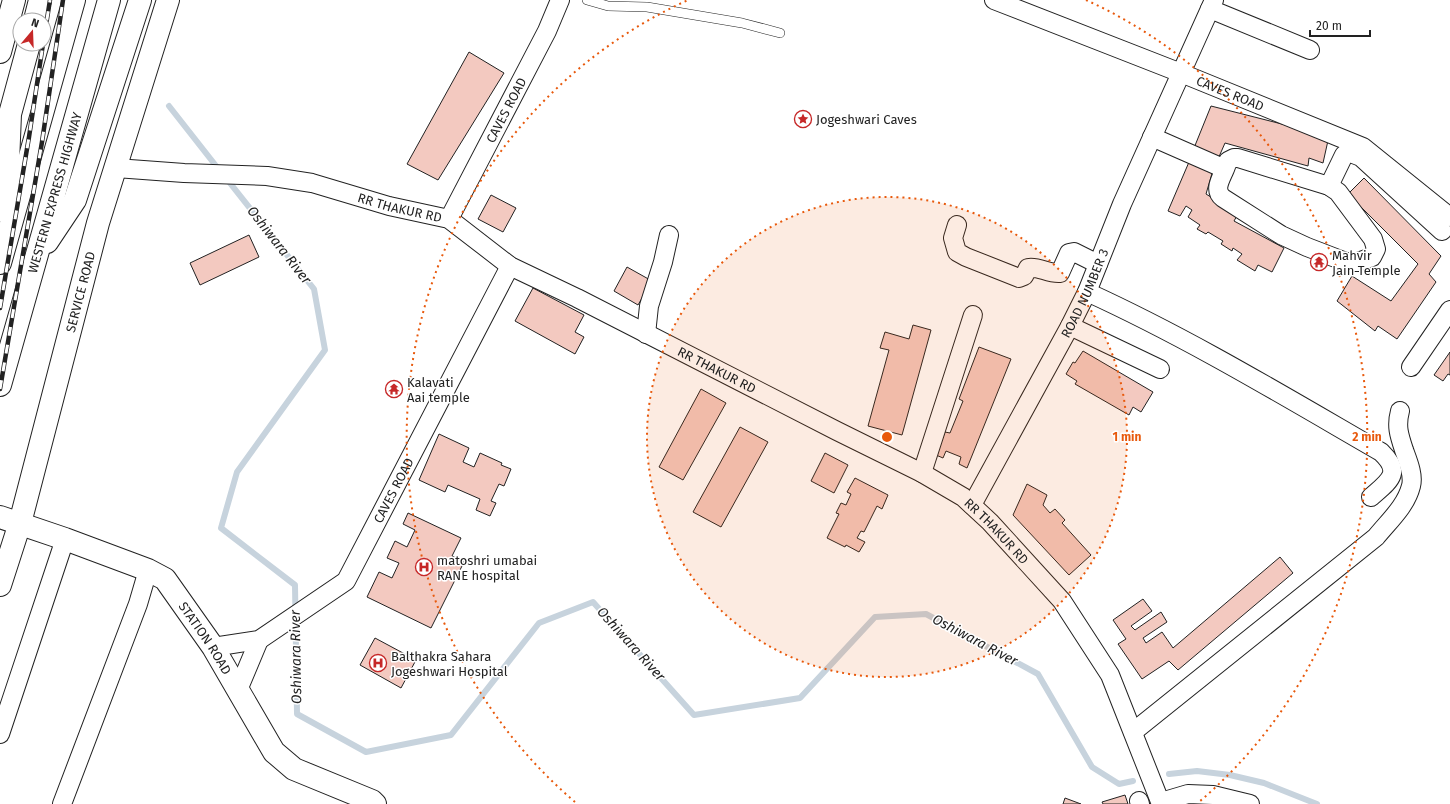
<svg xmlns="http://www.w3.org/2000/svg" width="1450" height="804" font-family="'Fira Sans',sans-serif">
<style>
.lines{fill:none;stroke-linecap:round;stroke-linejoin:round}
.stream{stroke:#c7d3dd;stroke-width:6}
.building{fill:#f3c9c0;stroke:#222}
.service-casing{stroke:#222;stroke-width:10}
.minor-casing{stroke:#222;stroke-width:20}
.tertiary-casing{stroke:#222;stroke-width:24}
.trunk-casing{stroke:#222;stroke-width:24}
.service{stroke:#fff;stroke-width:9}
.minor{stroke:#fff;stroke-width:18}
.tertiary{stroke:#fff;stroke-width:22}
.trunk{stroke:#fff;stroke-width:22}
.rail-casing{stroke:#222;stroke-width:4.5}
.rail{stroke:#fff;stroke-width:3;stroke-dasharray:9;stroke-linecap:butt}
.ring{fill:none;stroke:#e8590c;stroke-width:2;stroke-dasharray:2 4}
.labels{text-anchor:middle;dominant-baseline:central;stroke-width:3;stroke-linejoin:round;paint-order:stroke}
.street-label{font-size:13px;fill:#222;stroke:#fff}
.poi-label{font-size:13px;fill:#222;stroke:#fff;text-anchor:start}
.water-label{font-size:14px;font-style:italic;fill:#222;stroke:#fff}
.centre{fill:#e8590c;stroke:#fff;stroke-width:2}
.ring-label{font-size:12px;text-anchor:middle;font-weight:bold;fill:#e8590c;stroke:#fff;stroke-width:3;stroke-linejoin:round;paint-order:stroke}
</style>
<rect width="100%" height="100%" fill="#fff"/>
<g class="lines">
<path class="stream" d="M169 106 220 171
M226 178 314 289 325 350 237 472 221 528 295 585 297 714 366 752 451 735 539 623 593 602 694 715 800 698 875 617 926 614 1038 674 1092 767 1119 784 1133 781
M1169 774 1197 771 1230 775 1264 783 1317 804"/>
</g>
<path class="building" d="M469 52 504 73 438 180 407 164Z
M1211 106 1329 136 1323 163 1309 158 1308 166 1225 143 1218 159 1194 148Z
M1189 162 1213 170 1206 194 1238 214 1234 221 1284 248 1272 272 1258 265 1255 271 1237 260 1242 254 1233 248 1232 251 1221 244 1223 241 1208 232 1206 234 1197 229 1200 225 1188 217 1192 210 1186 206 1180 216 1168 211Z
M1364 178 1441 256 1429 274 1436 282 1397 339 1378 326 1375 331 1337 301 1352 276 1391 301 1418 264 1348 194Z
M491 195 516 208 503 232 478 219Z
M249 235 259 257 200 285 190 263Z
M627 267 652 281 638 305 614 291Z
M533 288 584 315 575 332 584 337 575 354 515 321Z
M913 325 931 330 902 435 868 426 889 350 880 348 885 332 909 339Z
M979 347 1011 359 967 468 959 464 961 457 946 451 943 458 936 455 945 432 950 433 963 401 959 399Z
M1083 351 1153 392 1141 412 1133 407 1129 415 1075 384 1077 381 1066 374 1073 362 1075 363Z
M1450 352V375L1448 374 1443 381 1434 375Z
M701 389 726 403 683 480 659 467Z
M740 427 768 442 721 527 693 512Z
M439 434 469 448 463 462 474 467 480 453 502 463 501 465 511 469 504 486 499 484 491 501 496 503 490 516 476 510 480 499 448 485 445 492 419 480Z
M825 453 848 465 834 493 811 481Z
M855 478 888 495 882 509 877 506 864 532 861 531 857 538 865 542 859 552 846 545 845 547 827 538 839 514 836 513 841 503 846 505 851 494 847 492Z
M1027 484 1047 495 1043 505 1050 513 1055 509 1065 520 1062 523 1091 555 1069 575 1013 515Z
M408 513 461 538 452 556 464 562 431 628 367 597 379 572 392 578 399 563 387 558 395 541 407 547 415 530 403 524Z
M1280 557 1293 573 1178 670 1169 661 1142 679 1118 644 1126 639 1113 620 1143 599 1152 611 1131 626 1135 630 1161 612 1167 622 1143 638 1146 643 1162 632 1173 648Z
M375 638 416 660 401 688 360 665Z
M1125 795 1128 804H1103L1102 802Z
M1065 798 1081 804H1063Z"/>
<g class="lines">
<g class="service-casing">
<path id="service" d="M587 0 608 6 647 7 742 23 780 33"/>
</g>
<g class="minor-casing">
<g id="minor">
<path id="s1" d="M994 0 1181 73 1363 147 1450 217"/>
<path d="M1210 9 1310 50"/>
<path d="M1152 137 1225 169 1228 161 1234 158H1238L1329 186 1338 192 1373 239 1376 249 1372 257 1358 262H1346L1307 247 1281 235 1223 198C1213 190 1221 179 1225 169"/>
<path id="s2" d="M116 168 184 173 267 176 312 183 389 206 449 219 510 266 577 298 837 431 922 473 963 497 990 522 1062 601 1110 675 1161 804"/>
<path d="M1329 186 1344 155 1348 152 1361 157 1442 231"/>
<path id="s3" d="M449 219 547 31 560 0"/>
<path d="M957 225 953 238 957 252 966 257 1019 278 1024 276 1028 268C1039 266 1048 274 1060 273L1069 253 1074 252 1098 264"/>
<path d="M1087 292C1188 338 1284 396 1381 452 1403 473 1389 481 1371 497"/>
<path d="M1070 326 1160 369"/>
<path d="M646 334 649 306 663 262 669 235"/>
<path d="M1411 367 1450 310"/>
<path d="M922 473 973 315"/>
<path id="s4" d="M972 505 1070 326 1087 292 1122 204 1214 0"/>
<path id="s5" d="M213 647 259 640 346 581 510 266"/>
<path d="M238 690 259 640"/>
<path d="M1133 732 1376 537C1389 521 1406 506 1411 486 1414 475 1408 461 1404 450 1399 435 1396 426 1400 411"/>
<path d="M0 734 65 539"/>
<path d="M1139 801 1140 804"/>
<path d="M1161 802 1188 794 1213 795 1250 804"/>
<path d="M62 804 138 604 148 570"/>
</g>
</g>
<g class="tertiary-casing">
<g id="tertiary">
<path d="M0 52 14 0"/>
<path id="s6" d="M0 517 65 539 148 570 165 579 213 647 274 752 294 769 372 801 375 804"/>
<path id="s7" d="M0 585 20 523 98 223 168 0"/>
</g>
</g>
<g class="trunk-casing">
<g id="trunk">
<path d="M35 20 40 0"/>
<path d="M6 212 10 114 29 44"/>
<path d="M47 242 75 200 140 0"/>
<path d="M0 263 74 0"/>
<path id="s8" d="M0 385 109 0"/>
</g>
</g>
<use href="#service" class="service"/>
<use href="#minor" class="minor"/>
<use href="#tertiary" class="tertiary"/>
<use href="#trunk" class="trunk"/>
<g class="rail-casing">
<path id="rail" d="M44 38 50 0
M0 308 29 137 43 44
M0 389 42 142 63 0"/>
</g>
<use href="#rail" class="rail"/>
</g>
<circle cx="887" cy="437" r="240" fill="#e8590c" fill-opacity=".12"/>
<g class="ring">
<circle cx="887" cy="437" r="240"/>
<path d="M575 802A480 480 0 0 1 688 0M1086 0A480 480 0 0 1 1199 802"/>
</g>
<defs>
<g id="sight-ring" transform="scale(0.9)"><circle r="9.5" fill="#fff" stroke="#c62828" stroke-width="1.5"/><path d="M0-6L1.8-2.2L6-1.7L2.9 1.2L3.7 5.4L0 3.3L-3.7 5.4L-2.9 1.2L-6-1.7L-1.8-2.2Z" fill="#c62828"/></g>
<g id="temple-ring" transform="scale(0.9)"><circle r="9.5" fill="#fff" stroke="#c62828" stroke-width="1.5"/><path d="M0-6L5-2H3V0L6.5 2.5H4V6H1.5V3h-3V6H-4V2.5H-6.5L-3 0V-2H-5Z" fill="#c62828"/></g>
<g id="hospital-ring" transform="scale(0.9)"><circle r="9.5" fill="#fff" stroke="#c62828" stroke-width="1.5"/><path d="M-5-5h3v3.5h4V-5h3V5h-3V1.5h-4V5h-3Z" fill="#c62828"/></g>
</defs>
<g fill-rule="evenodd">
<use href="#sight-ring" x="803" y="119"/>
<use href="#temple-ring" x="1319" y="262"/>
<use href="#temple-ring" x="394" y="389"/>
<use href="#hospital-ring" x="424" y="567"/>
<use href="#hospital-ring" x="378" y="663"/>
</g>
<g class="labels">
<g class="street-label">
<text stroke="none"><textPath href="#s1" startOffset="254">CAVES ROAD</textPath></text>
<text stroke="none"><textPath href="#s3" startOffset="123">CAVES ROAD</textPath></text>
<text stroke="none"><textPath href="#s8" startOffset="200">WESTERN EXPRESS HIGHWAY</textPath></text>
<text stroke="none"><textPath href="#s2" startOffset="288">RR THAKUR RD</textPath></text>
<text stroke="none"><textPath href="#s7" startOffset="304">SERVICE ROAD</textPath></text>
<text stroke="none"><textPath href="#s4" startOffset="240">ROAD NUMBER 3</textPath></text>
<text stroke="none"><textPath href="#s2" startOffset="647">RR THAKUR RD</textPath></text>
<text stroke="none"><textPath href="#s5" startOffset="254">CAVES ROAD</textPath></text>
<text stroke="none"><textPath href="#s2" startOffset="972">RR THAKUR RD</textPath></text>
<text stroke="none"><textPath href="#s6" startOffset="248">STATION ROAD</textPath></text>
</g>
<g class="poi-label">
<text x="816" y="119">Jogeshwari Caves</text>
<text x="1332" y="255">Mahvir<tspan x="1332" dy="15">Jain Temple</tspan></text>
<text x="407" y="382">Kalavati<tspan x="407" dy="15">Aai temple</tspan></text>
<text x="437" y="560">matoshri umabai<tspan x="437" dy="15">RANE hospital</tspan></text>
<text x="391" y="656">Balthakra Sahara<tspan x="391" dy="15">Jogeshwari Hospital</tspan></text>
</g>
<g class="water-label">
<text transform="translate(279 245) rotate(52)">Oshiwara River</text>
<text transform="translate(975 640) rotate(28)">Oshiwara River</text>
<text transform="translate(631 644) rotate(48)">Oshiwara River</text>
<text transform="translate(296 657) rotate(-91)">Oshiwara River</text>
</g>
</g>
<circle cx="887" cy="437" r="6" class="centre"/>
<g class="ring-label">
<text x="1127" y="441">1 min</text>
<text x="1367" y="441">2 min</text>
</g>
<g transform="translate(32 32) rotate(19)"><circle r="19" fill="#ffffff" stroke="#a7a7a7"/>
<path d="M0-3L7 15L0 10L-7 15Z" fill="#c62828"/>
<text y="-6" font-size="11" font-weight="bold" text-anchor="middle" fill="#222222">N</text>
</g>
<path d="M1310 30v6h60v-6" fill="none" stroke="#222222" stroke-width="2"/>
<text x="1316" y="30" font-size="12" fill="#222222" stroke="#ffffff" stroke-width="3" paint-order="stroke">20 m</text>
</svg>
